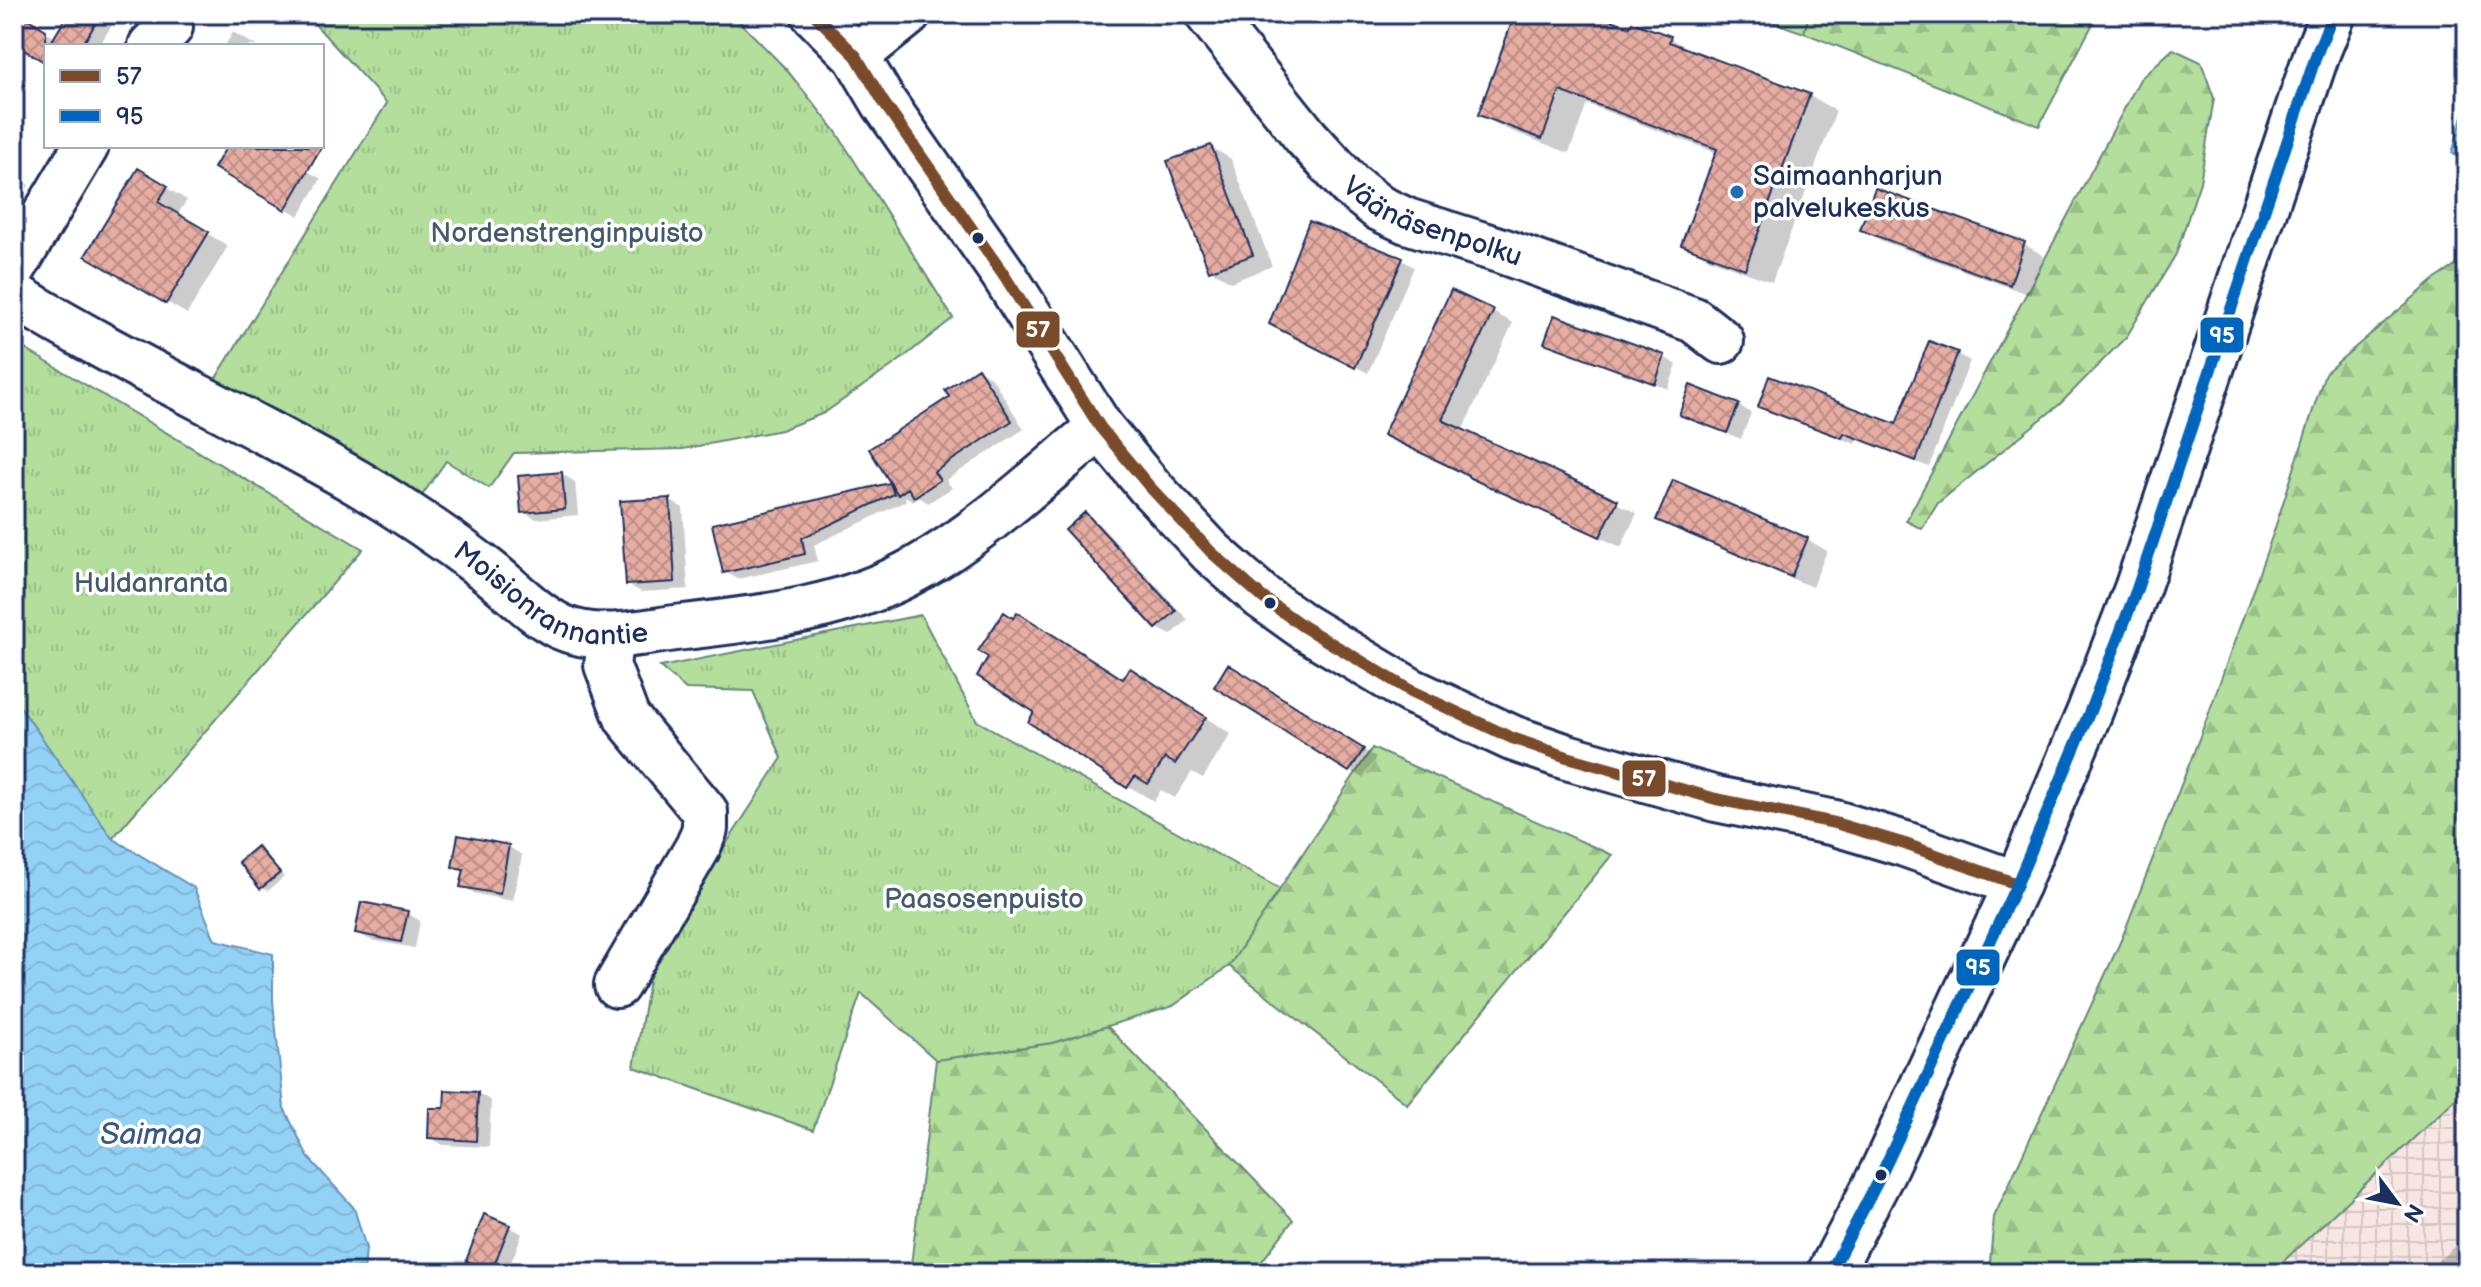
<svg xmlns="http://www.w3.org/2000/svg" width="2481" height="1287" font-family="'Balsamiq Sans',sans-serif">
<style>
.industrial{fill:url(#industrial-grid)}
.forest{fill:url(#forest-firs);stroke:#67867c;stroke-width:2}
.park{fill:url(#park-tufts);stroke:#67867c;stroke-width:2}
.water{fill:url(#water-waves);stroke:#6491b9;stroke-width:2}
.shadow{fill:#0003}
.building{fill:url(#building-cross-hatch);stroke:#1b2f5e;stroke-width:2}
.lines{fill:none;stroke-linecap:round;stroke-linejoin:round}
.minor-casing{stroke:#1b2f5e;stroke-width:50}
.major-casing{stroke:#1b2f5e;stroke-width:50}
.minor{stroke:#fff;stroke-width:44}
.major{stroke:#fff;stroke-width:44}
.bus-1-casing{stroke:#fff;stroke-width:18}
.bus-2-casing{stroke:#fff;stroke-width:18}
.bus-1{stroke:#7a4b2a;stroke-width:12}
.bus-2{stroke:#0065bd;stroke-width:12}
.poi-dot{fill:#1f6fb2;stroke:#fff;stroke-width:3}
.bus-dot{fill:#1b2f5e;stroke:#fff;stroke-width:3}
.labels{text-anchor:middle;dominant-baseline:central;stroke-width:7;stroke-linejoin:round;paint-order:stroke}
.poi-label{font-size:28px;fill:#1b2f5e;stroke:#fff;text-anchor:start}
.street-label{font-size:28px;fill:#1b2f5e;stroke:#fff}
.park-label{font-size:28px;fill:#415b6d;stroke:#fff}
.water-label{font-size:30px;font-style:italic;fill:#395884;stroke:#fff}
.line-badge{stroke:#fff;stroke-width:3}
.badge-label{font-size:22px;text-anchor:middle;font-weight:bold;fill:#fff}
</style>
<defs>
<pattern id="industrial-grid" width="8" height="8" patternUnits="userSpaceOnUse" patternTransform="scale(2)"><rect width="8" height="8" fill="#f8e6e3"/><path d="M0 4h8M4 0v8" fill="none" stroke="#d4c6c5"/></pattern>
<pattern id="forest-firs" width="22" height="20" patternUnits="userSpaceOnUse" patternTransform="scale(2)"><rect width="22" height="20" fill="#b3de9b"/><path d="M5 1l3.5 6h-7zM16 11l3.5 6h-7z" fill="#99bf88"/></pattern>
<pattern id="park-tufts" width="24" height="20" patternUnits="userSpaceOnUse" patternTransform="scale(2)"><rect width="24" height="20" fill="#b3de9b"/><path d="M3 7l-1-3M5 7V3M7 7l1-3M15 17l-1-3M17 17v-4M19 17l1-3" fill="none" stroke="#99bf88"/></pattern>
<pattern id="water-waves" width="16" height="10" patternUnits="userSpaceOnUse" patternTransform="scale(2)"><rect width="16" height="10" fill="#94d2f5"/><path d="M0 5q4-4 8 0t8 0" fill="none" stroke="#7fb5d4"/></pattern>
<pattern id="building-cross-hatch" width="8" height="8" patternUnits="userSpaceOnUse" patternTransform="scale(2)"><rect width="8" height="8" fill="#e7ada2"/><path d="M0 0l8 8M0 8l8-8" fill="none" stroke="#ba8d87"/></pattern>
</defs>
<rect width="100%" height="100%" fill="#fff"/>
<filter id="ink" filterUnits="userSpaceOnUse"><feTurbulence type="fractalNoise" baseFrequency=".0125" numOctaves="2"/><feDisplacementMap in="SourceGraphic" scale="16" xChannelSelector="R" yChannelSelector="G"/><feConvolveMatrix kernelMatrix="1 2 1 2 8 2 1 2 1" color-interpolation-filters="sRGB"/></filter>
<g filter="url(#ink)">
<path class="industrial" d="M2467 1088V1273H2271Z"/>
<path class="forest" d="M1809 14H2098L2039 126 1804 33Z
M2173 49 2201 62 2214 98 2200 182 2176 254 2127 336 2060 404 1938 503 1922 529 1906 521 2140 79Z
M2467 258V1088L2271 1273H1989L1994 1217 2122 938 2207 718 2274 531 2325 373 2434 280Z
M1372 748 1612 855 1407 1104 1229 966Z
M1107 1026 1293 1220 1253 1273H910L936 1060 1052 1043Z"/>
<path class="park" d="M316 14H732L786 69 835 130 953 318 899 361 824 413 781 430 683 449 514 453 489 488 446 461 416 504 211 386 387 103 312 21Z
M1750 14H1809L1804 33Z
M25 349 363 549 112 839 14 698V365Z
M921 615 977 721 1280 889 1229 966 1173 1006 1052 1043 936 1060 861 993 813 1130 634 1067 653 957 782 758 753 691 686 689 660 667Z"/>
<path class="water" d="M2467 103V164L2452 153Z
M14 698 112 838 194 888 215 940 273 954V1001L284 1108 308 1157 354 1208 366 1248 364 1273H14Z"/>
<path class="shadow" d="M14 14 56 38 70 14H105L115 20 99 46H46V61L14 41Z
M1517 14H1589L1631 30 1670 38 1696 54 1810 96 1836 111 1772 282 1710 259 1684 244 1717 153 1587 104 1569 153 1506 129 1480 114Z
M233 32 246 40 257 46H225Z
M229 146H265L321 179 299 216 216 167Z
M1211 147 1231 159 1272 266 1231 282 1210 270Z
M138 171 187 200 177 215 228 246 187 314 88 255Z
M14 175 29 185 14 210Z
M1862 229 2024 244 2044 256 2030 295 1882 241Z
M1402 260 1414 267 1368 373 1284 330Z
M1493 312 1513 323 1462 431 1637 513 1621 547 1490 488 1406 446Z
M1546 342 1664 357 1677 365 1668 389 1559 349Z
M1957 354 1970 361 1929 467 1858 439 1856 444 1773 413 1760 406 1897 426Z
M978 370 992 378 1024 429 946 480 952 488 928 503 919 497 913 501 905 496 906 501 814 545 818 561 738 579 725 572 890 485 898 490 952 397Z
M1738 405 1751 413 1741 439 1681 414Z
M562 474 575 482 578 515 536 519 523 512Z
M1674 483 1807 539 1827 551 1812 587 1679 531 1659 519Z
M669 500 683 508 688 589 641 592 627 584Z
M1085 515 1098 523 1188 620 1171 635 1157 628Z
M1242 675 1376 758 1363 778 1216 687Z
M1124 681 1157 686 1231 734 1203 778 1192 772 1175 798 1161 790 1154 801 1128 786Z
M459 838 509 847 522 855 513 901 476 894 463 886 465 872 454 866Z
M257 848 263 852 284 877 268 891 262 888Z
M407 913 420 921 415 948 370 940 357 932Z
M478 1093 491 1101 489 1147 443 1145 430 1137 446 1110Z
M509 1226 522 1234 507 1273H496L468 1260Z
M2467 1235V1273H2425Z"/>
<path class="building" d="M14 14H20L46 30V63L14 44Z
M68 14H101L82 46H49Z
M1515 14H1595L1630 27 1632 22 1671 36 1669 42 1810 94 1745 269 1681 245 1717 149 1560 91 1542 139 1478 115Z
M1211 145 1253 255 1209 271 1167 161Z
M227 146H322L285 210 214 168Z
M138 168 168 186 158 202 209 232 166 304 85 256Z
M1875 188 2025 242 2010 285 1860 230Z
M1309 221 1403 258 1355 368 1269 324Z
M1451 290 1494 310 1442 420 1618 500 1600 537 1468 477V475L1383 435Z
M1554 315 1665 355 1655 384 1544 343Z
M1929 341 1958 352 1916 461 1844 433 1842 438 1758 407 1769 376 1896 424Z
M978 368 1012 421 934 472 940 480 914 497 908 488 898 495 869 449 949 397 945 390Z
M1690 385 1739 404 1727 433 1679 415Z
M562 472 565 509 521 513 518 476Z
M1673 480 1808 538 1791 577 1656 520Z
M890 483 894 494 802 538 805 554 723 573 712 524Z
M670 498 675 582 626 585 620 501Z
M1085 512 1176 611 1156 629 1065 530Z
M1004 612 1013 618 1017 612 1123 679 1130 668 1206 717 1175 764 1165 758 1148 784 1135 776 1127 788 1028 722 1034 712 977 676 988 657 978 651Z
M1228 664 1364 749 1349 772 1214 687Z
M458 835 509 845 500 894 460 887 464 869 452 867Z
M257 846 280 873 260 889 238 862Z
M361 902 408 911 401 942 355 933Z
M445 1090 478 1092 476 1141 428 1138 429 1108H444Z
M484 1214 510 1225 492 1270 466 1261Z"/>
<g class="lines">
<g class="minor-casing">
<g id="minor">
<path d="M814 14 856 56 884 103 1004 275 1100 427 1149 486 1211 552 1262 597 1304 627 1411 691 1512 738 1567 757 1716 799 1835 823 1905 844 2017 884"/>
<path id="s1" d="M1208 14 1306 137 1350 185 1379 208 1407 221 1502 251 1694 320 1721 341"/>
<path d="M151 46 170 27"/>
<path d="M856 56 908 14"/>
<path d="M14 267 86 146"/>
<path id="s2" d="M14 295C125 364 245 417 358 483 402 509 446 539 487 570 510 588 534 614 561 627 598 644 645 631 684 627 763 618 847 609 918 568 982 532 1042 475 1100 427"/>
<path d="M611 636 607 665 627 718 705 812V829L698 847 617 985"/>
</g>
</g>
<g class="major-casing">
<path id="major" d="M1830 1273 1881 1175 2017 884 2090 711 2137 589 2317 53 2333 14"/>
</g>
<use href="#minor" class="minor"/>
<use href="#major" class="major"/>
<g class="bus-1-casing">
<path id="bus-1" d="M814 14 856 56 884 103 1004 275 1100 427 1149 486 1211 552 1262 597 1304 627 1411 691 1512 738 1567 757 1716 799 1835 823 1905 844 2017 884"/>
</g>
<g class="bus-2-casing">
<path id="bus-2" d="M1830 1273 1881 1175 2017 884 2090 711 2137 589 2317 53 2333 14"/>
</g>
<use href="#bus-1" class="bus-1"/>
<use href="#bus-2" class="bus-2"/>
</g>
</g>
<circle class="poi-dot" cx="1737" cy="192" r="8"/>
<g class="bus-dot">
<circle cx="978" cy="238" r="7"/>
<circle cx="1270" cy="603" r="7"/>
<circle cx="1881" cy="1175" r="7"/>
</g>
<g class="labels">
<g class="poi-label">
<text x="1753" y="176">Saimaanharjun<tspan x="1753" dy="32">palvelukeskus</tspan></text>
</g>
<g class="street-label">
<text stroke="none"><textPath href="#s1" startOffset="314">Väänäsenpolku</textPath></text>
<text stroke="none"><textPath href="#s2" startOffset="620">Moisionrannantie</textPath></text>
</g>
<g class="park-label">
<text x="567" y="233">Nordenstrenginpuisto</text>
<text x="151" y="583">Huldanranta</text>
<text x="984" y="899">Paasosenpuisto</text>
</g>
<g class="water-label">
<text x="151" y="1135">Saimaa</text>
</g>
</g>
<g class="line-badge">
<rect x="1015" y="310" width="46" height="39" rx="8" fill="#7a4b2a"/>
<rect x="2199" y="316" width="46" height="38" rx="8" fill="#0065bd"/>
<rect x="1621" y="759" width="46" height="39" rx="8" fill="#7a4b2a"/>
<rect x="1955" y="948" width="46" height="39" rx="8" fill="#0065bd"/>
</g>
<g class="badge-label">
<text x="1038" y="337">57</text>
<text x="2222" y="343">95</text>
<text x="1644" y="786">57</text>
<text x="1978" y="975">95</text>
</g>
<rect width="2481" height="1287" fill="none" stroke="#fff" stroke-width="48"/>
<rect x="24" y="24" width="2433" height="1239" fill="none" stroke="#1b2f5e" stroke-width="3" filter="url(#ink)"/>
<rect x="44" y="44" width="280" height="104" fill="#ffffff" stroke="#a4acbf" stroke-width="2"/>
<rect x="60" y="70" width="40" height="12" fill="#7a4b2a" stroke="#a4acbf" stroke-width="2"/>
<text x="116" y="84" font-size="24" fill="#1b2f5e">57</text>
<rect x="60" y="110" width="40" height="12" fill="#0065bd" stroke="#a4acbf" stroke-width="2"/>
<text x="116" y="124" font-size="24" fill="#1b2f5e">95</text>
<g transform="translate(2397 1203) rotate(122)" stroke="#ffffff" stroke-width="6" paint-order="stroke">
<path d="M0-6L14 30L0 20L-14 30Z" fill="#1b2f5e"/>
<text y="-12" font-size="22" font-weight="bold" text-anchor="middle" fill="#1b2f5e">N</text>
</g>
</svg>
